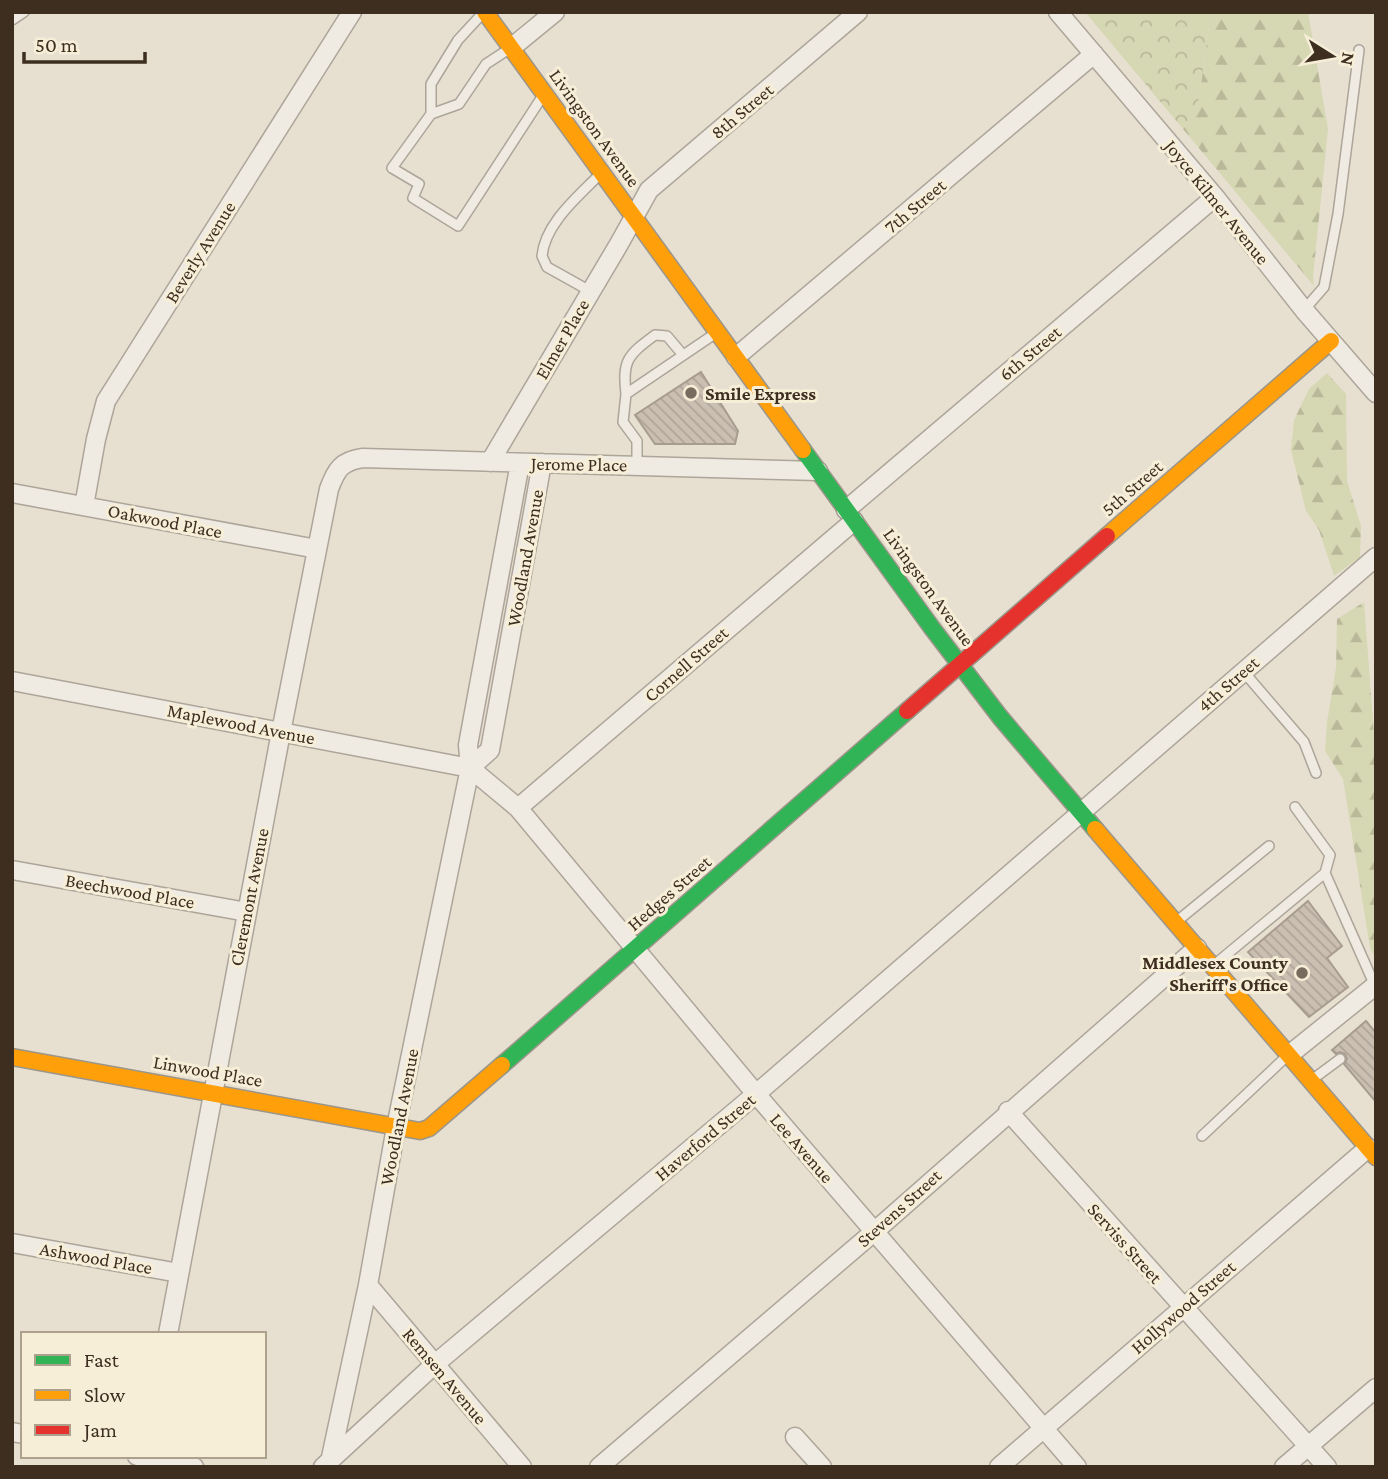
<svg xmlns="http://www.w3.org/2000/svg" width="1388" height="1479" font-family="'Crimson Pro',serif">
<style>
.forest{fill:url(#forest-firs)}
.park{fill:url(#park-crowns)}
.building{fill:url(#building-back-hatch);stroke:#a89c90;stroke-width:2}
.lines{fill:none;stroke-linecap:round;stroke-linejoin:round}
.lane-casing{stroke:#ada599;stroke-width:12}
.street-casing{stroke:#ada599;stroke-width:21}
.fast-casing{stroke:#9c958a;stroke-width:19}
.slow-casing{stroke:#9c958a;stroke-width:19}
.jam-casing{stroke:#9c958a;stroke-width:19}
.lane{stroke:#efebe3;stroke-width:9}
.street{stroke:#efebe3;stroke-width:18}
.fast{stroke:#30b455;stroke-width:16}
.slow{stroke:#ff9f0a;stroke-width:16}
.jam{stroke:#e5322d;stroke-width:16}
.poi-dot{fill:#786c5e;stroke:#f7eed8;stroke-width:2.5}
.labels{text-anchor:middle;dominant-baseline:central;stroke-width:6;stroke-linejoin:round;paint-order:stroke}
.street-label{font-size:19px;fill:#3d2e20;stroke:#f7eed8}
.poi-label{font-size:19px;font-weight:bold;fill:#3d2e20;stroke:#f7eed8;text-anchor:start}
</style>
<defs>
<pattern id="forest-firs" width="22" height="20" patternUnits="userSpaceOnUse" patternTransform="scale(1.75)"><rect width="22" height="20" fill="#d6d7b3"/><path d="M5 1l3.5 6h-7zM16 11l3.5 6h-7z" fill="#b9b99a"/></pattern>
<pattern id="park-crowns" width="20" height="18" patternUnits="userSpaceOnUse" patternTransform="scale(1.75)"><rect width="20" height="18" fill="#d6d7b3"/><path d="M2 6a3 3 0 1 1 6 0M12 15a3 3 0 1 1 6 0" fill="none" stroke="#b9b99a"/></pattern>
<pattern id="building-back-hatch" width="6" height="6" patternUnits="userSpaceOnUse" patternTransform="scale(1.75)"><rect width="6" height="6" fill="#cbbfb2"/><path d="M-1 5l2 2M0 0l6 6M5-1l2 2" fill="none" stroke="#afa499"/></pattern>
</defs>
<rect width="100%" height="100%" fill="#e7e0d1"/>
<path class="forest" d="M1211 12H1308L1328 129 1313 277 1314 286 1183 129 1197 112Z
M1327 373 1346 394 1347 481 1361 526 1360 557 1334 576 1319 530 1306 511 1291 450 1294 420 1309 389Z
M1364 602 1376 760V960L1370 948 1343 779 1325 751 1327 722 1336 668 1337 619Z"/>
<path class="park" d="M1085 12H1211L1197 112 1183 129Z"/>
<path class="building" d="M701 372 738 431 735 444H655L635 415Z
M1308 901 1342 946 1327 958 1348 987 1309 1017 1248 952Z
M1366 1021 1376 1033V1102L1344 1064 1347 1059 1345 1054 1340 1052 1336 1054 1332 1050Z"/>
<g class="lines">
<g class="lane-casing">
<path id="lane" d="M482 14 458 40 431 84V114L459 104 486 64 509 49
M12 20 24 12
M431 114 392 168 419 184 413 198 458 226 542 97
M590 291 547 267 542 256C545 223 579 196 600 174
M1304 310 1324 287 1338 214 1359 50
M626 394C622 360 628 355 655 335L667 336 683 355
M637 465V441L623 422 626 394 716 333
M1243 671 1304 742 1316 773
M1295 807 1330 855 1325 873
M1176 922 1269 846
M1214 965 1325 873 1375 986
M1313 1079 1340 1059
M1202 1136 1287 1056"/>
</g>
<g class="street-casing">
<path id="street" d="M1058 12 1215 197 1304 310 1376 393
M511 48 555 12
M736 357 1094 54
M490 462 619 244 649 190 858 12
M12 493 317 549
M84 506 96 439 106 401 352 12
M846 510 1215 197
M12 681 470 768 518 808 756 1094 1077 1467
M470 768 490 750 542 463
M518 808 854 521
M12 870 247 912
M1289 1055 1376 985
M1008 1111 1327 1467
M12 1243 179 1273
M368 1285 522 1467
M168 1334 281 732 329 489C336 470 341 461 363 458L818 471
M12 1432 23 1434
M795 1437 822 1467
M137 1456 194 1467
M330 1462 368 1285 396 1127 470 768 468 745 520 463
M323 1467 435 1364 756 1094 1376 557
M599 1467 875 1231 1197 948
M999 1467 1368 1148
M1284 1467 1376 1388"/>
</g>
<g class="fast-casing">
<path id="fast" d="M803 450 932 628 1000 717 1095 829
M502 1065 907 711"/>
</g>
<g class="slow-casing">
<path id="slow" d="M485 12 803 450
M1107 536 1331 341
M1095 829 1376 1157
M12 1057 420 1131 429 1128 502 1065"/>
</g>
<g class="jam-casing">
<path id="jam" d="M907 711 1107 536"/>
</g>
<use href="#lane" class="lane"/>
<use href="#street" class="street"/>
<use href="#fast" class="fast"/>
<use href="#slow" class="slow"/>
<use href="#jam" class="jam"/>
</g>
<g class="poi-dot">
<circle cx="691" cy="393" r="7"/>
<circle cx="1302" cy="973" r="7"/>
</g>
<g class="labels">
<g class="street-label">
<text transform="translate(742 111) rotate(-40)">8th Street</text>
<text transform="translate(595 128) rotate(54)">Livingston Avenue</text>
<text transform="translate(1217 202) rotate(51)">Joyce Kilmer Avenue</text>
<text transform="translate(915 206) rotate(-40)">7th Street</text>
<text transform="translate(200 252) rotate(-58)">Beverly Avenue</text>
<text transform="translate(562 339) rotate(-60)">Elmer Place</text>
<text transform="translate(1030 353) rotate(-40)">6th Street</text>
<text transform="translate(579 464) rotate(1)">Jerome Place</text>
<text transform="translate(1132 488) rotate(-41)">5th Street</text>
<text transform="translate(165 521) rotate(11)">Oakwood Place</text>
<text transform="translate(525 558) rotate(-80)">Woodland Avenue</text>
<text transform="translate(929 587) rotate(54)">Livingston Avenue</text>
<text transform="translate(686 664) rotate(-41)">Cornell Street</text>
<text transform="translate(1228 684) rotate(-41)">4th Street</text>
<text transform="translate(241 724) rotate(11)">Maplewood Avenue</text>
<text transform="translate(130 891) rotate(10)">Beechwood Place</text>
<text transform="translate(669 893) rotate(-41)">Hedges Street</text>
<text transform="translate(249 897) rotate(-79)">Cleremont Avenue</text>
<text transform="translate(208 1071) rotate(10)">Linwood Place</text>
<text transform="translate(399 1117) rotate(-79)">Woodland Avenue</text>
<text transform="translate(705 1137) rotate(-40)">Haverford Street</text>
<text transform="translate(802 1148) rotate(49)">Lee Avenue</text>
<text transform="translate(899 1208) rotate(-42)">Stevens Street</text>
<text transform="translate(1125 1243) rotate(48)">Serviss Street</text>
<text transform="translate(96 1258) rotate(10)">Ashwood Place</text>
<text transform="translate(1183 1307) rotate(-41)">Hollywood Street</text>
<text transform="translate(445 1376) rotate(50)">Remsen Avenue</text>
</g>
<g class="poi-label">
<text x="705" y="393">Smile Express</text>
<text x="1288" y="962" text-anchor="end">Middlesex County<tspan x="1288" dy="22">Sheriff's Office</tspan></text>
</g>
</g>
<rect width="1388" height="1479" fill="none" stroke="#3d2e20" stroke-width="28"/>
<rect x="21" y="1332" width="245" height="126" fill="#f7eed8" stroke="#ada18e" stroke-width="2"/>
<rect x="35" y="1355" width="35" height="10" fill="#30b455" stroke="#ada18e" stroke-width="2"/>
<text x="84" y="1367" font-size="21" fill="#3d2e20">Fast</text>
<rect x="35" y="1390" width="35" height="10" fill="#ff9f0a" stroke="#ada18e" stroke-width="2"/>
<text x="84" y="1402" font-size="21" fill="#3d2e20">Slow</text>
<rect x="35" y="1425" width="35" height="10" fill="#e5322d" stroke="#ada18e" stroke-width="2"/>
<text x="84" y="1437" font-size="21" fill="#3d2e20">Jam</text>
<g transform="translate(1332 56) rotate(101)" stroke="#f7eed8" stroke-width="5" paint-order="stroke">
<path d="M0-5L12 26L0 18L-12 26Z" fill="#3d2e20"/>
<text y="-10" font-size="19" font-weight="bold" text-anchor="middle" fill="#3d2e20">N</text>
</g>
<path d="M24 52v10h121v-10" fill="none" stroke="#3d2e20" stroke-width="3.5"/>
<text x="35" y="52" font-size="21" fill="#3d2e20" stroke="#f7eed8" stroke-width="5" paint-order="stroke">50 m</text>
</svg>
